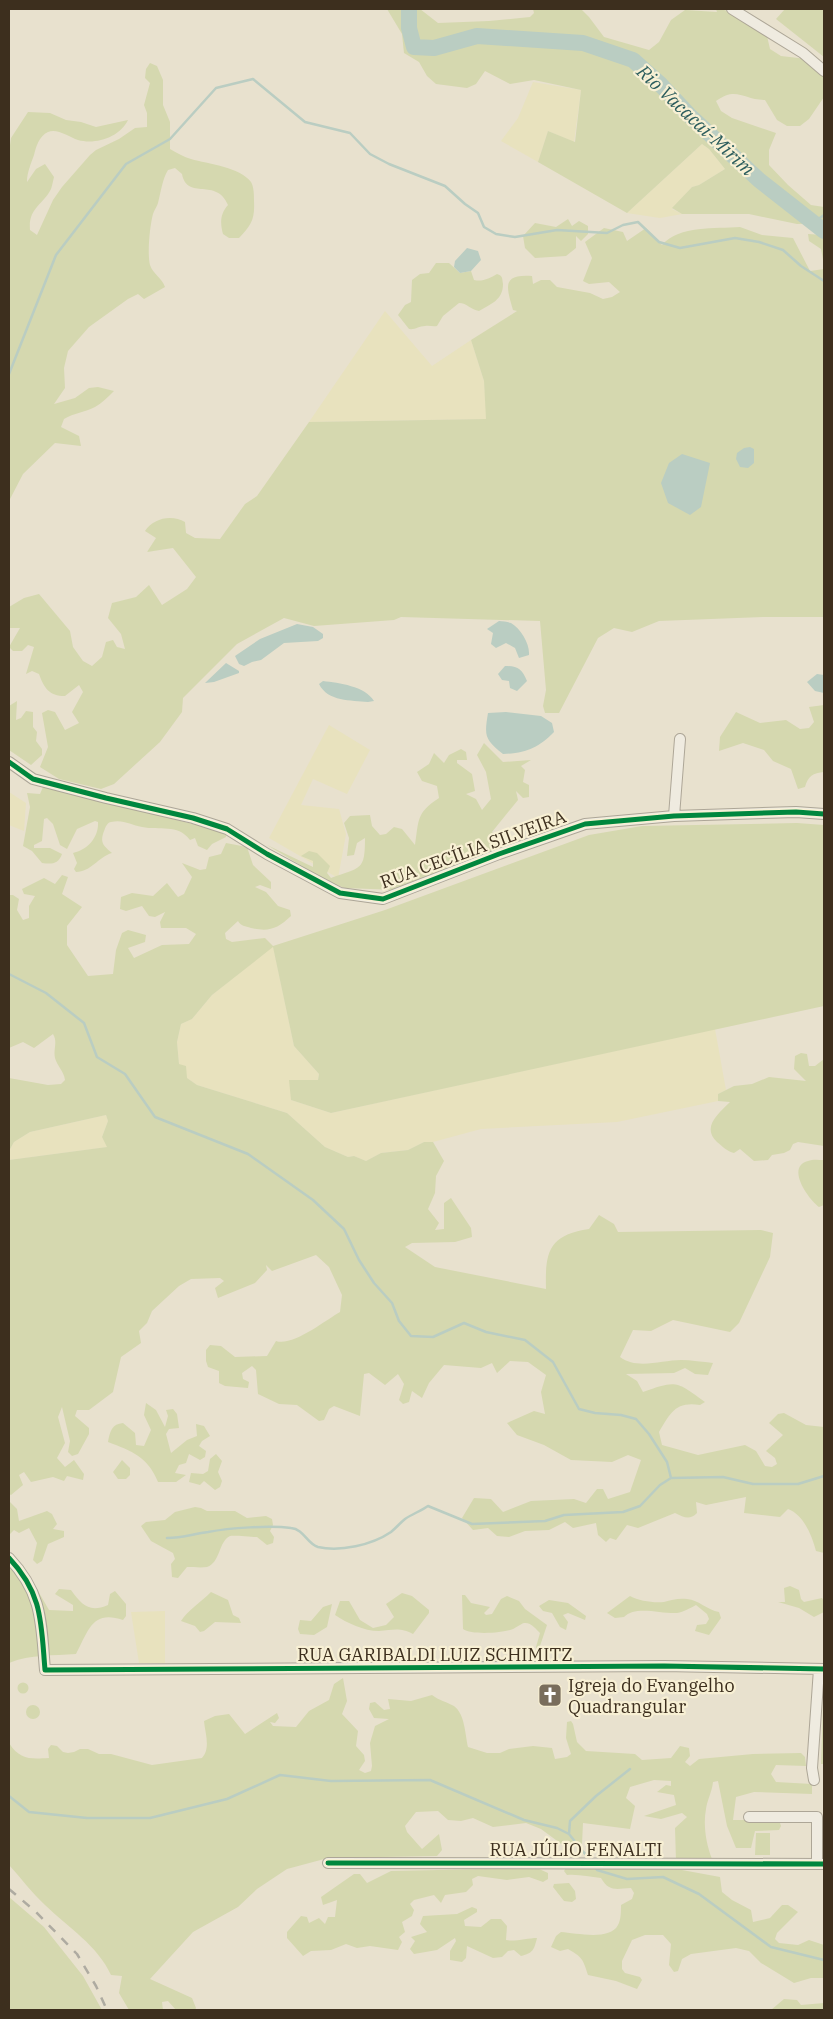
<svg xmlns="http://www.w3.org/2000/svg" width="833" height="2019" font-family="'IBM Plex Serif',serif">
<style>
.farmland{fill:#e8e2be}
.green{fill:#d5d8af}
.water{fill:#bacdc2}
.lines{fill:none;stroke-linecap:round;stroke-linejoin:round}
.stream{stroke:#bacdc2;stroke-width:2.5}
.river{stroke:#bacdc2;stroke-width:16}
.street-casing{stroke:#ada697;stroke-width:12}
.street{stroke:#efebe0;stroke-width:10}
.rail{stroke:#aeaba1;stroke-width:2.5;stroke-dasharray:9 9;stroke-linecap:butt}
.cycleway-casing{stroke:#f8f0d4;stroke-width:8}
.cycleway{stroke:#00873e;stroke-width:5}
.labels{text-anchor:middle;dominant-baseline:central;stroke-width:4.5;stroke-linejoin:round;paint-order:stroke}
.street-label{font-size:18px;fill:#3d2f1e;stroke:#f8f0d4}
.poi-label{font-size:18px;fill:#3d2f1e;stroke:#f8f0d4;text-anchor:start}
.water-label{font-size:19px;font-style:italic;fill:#2c5d5d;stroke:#f8f0d4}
</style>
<rect width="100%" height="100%" fill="#e8e1ce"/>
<path class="farmland" d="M533 82 581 90 574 142 548 131 538 162 501 141 518 118Z
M702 144 709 149 725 169 699 185 692 187 672 209 682 214 660 218 627 213Z
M385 311 432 366 471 340 484 381 487 419 309 422Z
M329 725 370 750 347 794 313 779 301 805 339 809 346 834 338 878 269 838Z
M9 792 26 803 24 831 9 825Z
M273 946 294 1046 319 1074 318 1080 291 1100 331 1113 715 1029 726 1090 718 1094V1101L617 1122 481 1129 433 1142H424L408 1150 381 1153 366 1161 354 1156 348 1157 325 1147 287 1113 197 1085 187 1078 179 1064 177 1042 181 1024 192 1019 212 995Z
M106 1115 108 1121 102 1137 108 1147 9 1160V1151L14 1142 30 1132Z
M165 1611V1663H139L131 1612Z"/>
<path class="green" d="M387 9H420L438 23 489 21 530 17 534 13 533 9H581L589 17 604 37 649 50 659 42 671 20 685 10 717 12 716 9C736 9 750 28 767 36L770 49 781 56 807 59 824 73V97L809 119 800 126H787L777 120 765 100C743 100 737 86 716 101L721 111 732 118 776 133 769 150V165L788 185 811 205 824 207V223L797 224 749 214H682L672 208 692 187 699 185 725 169 709 149 702 144 627 213 538 162 548 131 575 142 581 90 534 80 510 84 485 71 476 84 467 88 436 84 427 76 419 62 404 53 402 34Z
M785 9H824V57L776 19Z
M150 63 157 66 163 80V105L170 122V149C177 153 184 157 191 159 208 164 240 167 251 182 254 187 254 195 254 201 255 220 251 225 239 238H229L223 234C220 223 220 214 228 205 217 177 187 201 182 174L175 168 168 170C162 180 161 192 158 203 157 207 154 210 153 214 150 225 147 253 150 265 153 274 162 278 165 287L144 299 138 294 128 299 89 327 68 351 64 368 65 388 54 404 75 398 89 388 98 387 114 391C108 397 102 403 95 407 85 412 74 413 64 419L61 427 79 436 81 446 55 443 23 474 9 501V152L11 138 28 112 50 113 66 120 81 122 96 127 128 120C120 137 96 145 78 140 69 137 57 128 48 132 39 136 36 147 34 155 31 164 27 172 27 182L36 169 45 164 54 177C53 181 52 186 51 189 43 205 28 208 30 230L37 235 53 200 62 187 90 155 96 150 119 139 135 128 147 127V113L144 105 150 83 145 78 146 69Z
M568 219 572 226 579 221 588 226V234L581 241 576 236V248L566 256 535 258 525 248 523 236 535 223 556 227Z
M740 227 762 235 793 238 810 271 824 269V617H763L659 621 632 632 614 628 598 638 559 713H545L543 706 546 690 540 621 401 617 394 620 314 626 284 618 237 644 183 698 182 712 160 742 114 784 101 789 59 779 40 767 48 747 42 713 48 710 55 712 65 730 79 723 72 712 83 692 79 685 65 696C49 696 44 688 39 674L32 671 26 674 34 647 28 645 22 651H13L9 647 20 628H9V607L24 598 39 594 70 631 73 647 83 661 92 666 102 657 106 642 113 640 117 647 125 649 121 634 108 618 112 603 136 597 149 585 162 605 187 589 196 577 173 548 147 552 156 538 145 531C153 518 172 514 185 522L186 533 195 538 220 539 245 504 257 496 309 422 486 419 484 381 471 340 517 311 513 310C506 286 502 274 532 276L533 284 541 280H550L557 287 590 293 603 299 612 297 620 292 609 282 589 284 583 281 592 258 585 242 604 228 623 232 627 241 646 228 662 245C680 225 715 229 740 227Z
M808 234 823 235 824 236V265L821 249 809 241Z
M436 263H449L460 273 471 271 474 280C483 282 490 278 497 274 503 276 502 278 503 284 503 300 491 304 479 311 471 310 467 303 459 303L443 316 437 326C433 327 429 325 425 326 419 326 415 330 409 329L398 315 405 305 411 302 412 280 420 274 429 273Z
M17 701 16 720 21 718 26 711 33 712V727L37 732 36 741 42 749V755L31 765 9 750V706Z
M824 705V772C813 773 808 776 805 787L798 789 791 769 773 761 764 750 743 743 719 751 720 737 736 712 760 723 786 720 800 729 809 728 814 722 809 707Z
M484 743 503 762 531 760 521 766 525 770 523 782 529 785V797L523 798 516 791 518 800 492 832 499 841 511 842 509 846C495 848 484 854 470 857L468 851 461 856 451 869 396 890 345 888 330 883 267 845 313 867V861L301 856 309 851 317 853 330 866 327 873 331 878C361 867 365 871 365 838L357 843 354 855 347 856 349 838 344 823 350 816 370 815 372 826 380 835 386 834 394 827 402 829 415 845C419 820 416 813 439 798L437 786 422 781 417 772 429 764 434 753 444 763 449 755 461 749 466 752 467 760H457V763L472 774 475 791 466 794 476 799 482 810 491 799 486 772 477 755Z
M43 787 221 831 226 834V837L212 844 207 850 198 846 195 838 190 840C177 823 160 831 142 827 131 825 123 819 111 822 106 823 105 829 103 834 100 844 105 847 112 853 98 857 91 872 76 872L74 869 77 863 73 853C87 850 99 838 98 822L95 821 77 829 67 849 60 845 53 824 47 818 44 819 42 841 34 845V848H50L62 854C58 865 51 864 42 863L32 851 23 846 30 807 27 793 40 794Z
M797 823 824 825V1006L331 1113 291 1100 289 1080H318L319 1074 294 1046 273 947 212 995 192 1019 181 1024 177 1042 179 1064 186 1066 187 1078 197 1085 287 1113 325 1147 348 1157 354 1156 366 1161 381 1153 408 1150 424 1142H433L444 1161 436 1176 435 1193 428 1209 439 1223 435 1230 444 1229V1203L451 1198 471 1228 472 1237 455 1242 412 1243 405 1247 435 1267 546 1289C545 1253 548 1235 589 1229L599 1215 614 1224 618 1232 761 1230 773 1233 770 1257 739 1323 730 1332 673 1320 651 1331 633 1330 620 1357C637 1370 662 1360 681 1360 691 1360 703 1362 713 1363L708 1375 695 1374 685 1368 674 1373 626 1374 637 1381 643 1392C677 1380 676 1381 705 1402L700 1405C675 1401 670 1414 659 1432L662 1445 698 1455 745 1445 756 1451 765 1466 772 1467 777 1464 775 1458 766 1451 783 1435 769 1423 778 1414 784 1413 806 1425 824 1427V1553L816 1551C812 1536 804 1515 788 1509L780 1517 744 1513 746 1497 706 1505 696 1502 697 1513C689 1521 684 1517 675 1513L638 1528 627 1525 616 1540 610 1538 606 1542 598 1535 596 1523 573 1528 565 1522 549 1530 525 1531 509 1537 497 1536 488 1528 473 1530 462 1518 474 1498 491 1499 503 1512 531 1501 574 1499 586 1503 597 1489H603L608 1499 630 1492 641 1460 628 1455 612 1462 571 1460 544 1445 517 1435 507 1423 534 1411 545 1414 541 1392 546 1375 528 1362 510 1361 497 1373 492 1363 481 1368 444 1365 429 1383 422 1398 412 1391 409 1402 403 1404 399 1400 404 1384 398 1374 385 1385 369 1373 364 1374 360 1416 334 1406 329 1409 324 1420 319 1421 297 1405 279 1404 258 1394 256 1370 252 1366 242 1373 243 1379 249 1382 248 1388 225 1386 219 1383V1371L208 1367 206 1361V1350L210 1345 221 1346 235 1357 267 1356 276 1341C292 1347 326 1320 340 1312L342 1295 329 1267 316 1255 272 1271 266 1265 267 1270 255 1283 218 1298 215 1288 224 1281 220 1278 191 1279 179 1286 152 1311 147 1323 139 1331 141 1343 121 1357 113 1392 89 1410H77L75 1416 89 1428V1434L78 1454 72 1456 68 1452 70 1441 62 1407 58 1417 65 1443 57 1458 65 1467 74 1460 84 1474 83 1480 67 1476 64 1481 53 1477 31 1482 24 1472 19 1475 23 1485 11 1495 9 1494V1160L107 1147 102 1137 108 1121 106 1115 30 1132 14 1142 9 1151V1078L48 1085 61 1084 65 1080C64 1071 57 1066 55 1058 53 1049 58 1042 53 1034L34 1048 23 1042 9 1048V895H13L19 899 17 910 23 920 29 918V906L35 896 24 894 22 889 44 878 55 884 62 875 68 877 62 894 82 907 67 926V945L88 976 113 974 116 950 122 933 128 930 146 935 145 942 128 948 134 958 162 945 189 944 196 934 186 928H161L160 922 165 912 155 917 149 916 142 906 126 911 120 909 121 897 132 893 153 896 167 883 178 897 184 894 192 877 182 863 200 870 206 869 209 857 221 854 226 843 247 847 253 865 271 882V889L260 885 255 887 266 892 278 906 290 910 291 916C277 929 269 932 251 928 245 926 241 926 238 921L225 933 226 939 232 942 265 938 273 946 385 910 589 835 642 826Z
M801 1053 807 1054 809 1066H815L824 1059V1146L798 1142 793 1144 790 1150 784 1153 772 1155 768 1160 754 1161 740 1149 734 1153C727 1151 723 1147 717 1142 701 1127 719 1113 730 1102L718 1101V1094L734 1086 752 1084 769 1077 806 1081 794 1069 795 1056Z
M824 1160V1205L819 1207C809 1200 785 1167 808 1161 813 1159 819 1160 824 1160Z
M146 1403 156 1410 165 1427 168 1416 166 1410 173 1409 177 1414 179 1428 169 1429 166 1434 171 1453 187 1440 197 1436 196 1424 204 1426 210 1436 202 1441 199 1446 206 1451 205 1457 200 1460 189 1454 186 1463 179 1465 175 1473 186 1475 176 1482H158C148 1457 132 1451 108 1442 110 1431 112 1424 123 1423L135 1433 136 1445 144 1446 151 1430 144 1415Z
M216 1454 222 1461 218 1472 222 1481 220 1487 215 1490 204 1481 200 1485 189 1482 191 1473 203 1474 208 1471 210 1459Z
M122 1460 130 1468V1475L126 1479H118L113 1472Z
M9 1501 17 1509 19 1521 47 1511 52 1514 57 1524 53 1529 64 1531V1537L48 1544 42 1561 37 1564 33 1560 37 1543 29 1528 19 1533 14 1530 9 1535Z
M195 1507 201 1508 207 1511H235L247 1518 266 1516 272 1519 273 1525 270 1531 274 1537 273 1543 267 1545 257 1537C252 1537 232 1535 230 1536 218 1542 221 1562 207 1567 201 1568 193 1567 187 1567L178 1578 172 1577 171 1564 175 1559 173 1553 151 1541 141 1526 146 1522 165 1520 175 1512Z
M9 1561H13L23 1565 49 1610 73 1611V1605L55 1594 59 1589 71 1590C82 1605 89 1613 108 1605L110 1594 115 1591 126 1604V1616L123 1620C92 1610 89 1630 76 1654 53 1656 31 1654 9 1663Z
M790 1586 799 1590 801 1599 804 1602 822 1598 824 1601V1612L814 1617 799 1608 778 1602H785L784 1588Z
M211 1592 228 1600 233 1615 239 1618 241 1623 215 1622 204 1631 200 1632 195 1626 181 1621C188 1610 201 1602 211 1592Z
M402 1593 412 1596 429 1610V1613L413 1634C400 1627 393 1630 379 1631 364 1631 347 1623 335 1615L340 1601H349L360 1620 373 1628 386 1625 394 1617 386 1604Z
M462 1595H465L471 1603 490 1607 484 1613 486 1615 492 1614 501 1599 507 1596 519 1601 525 1609 547 1625 538 1652 536 1647 540 1633C536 1629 531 1622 524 1623 520 1624 515 1629 510 1630 500 1633 471 1635 463 1629Z
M630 1596C639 1601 653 1603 664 1602 672 1600 678 1598 687 1599 699 1600 707 1610 719 1612L721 1618 709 1635 695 1631 697 1625 706 1624 709 1619 707 1614 696 1605C690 1608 684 1612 677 1613 661 1614 635 1605 624 1617L615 1618 607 1613Z
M549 1600 568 1603 586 1616 585 1620 568 1613 563 1615 568 1622 566 1630 560 1627 552 1613 543 1611 539 1606Z
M332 1604 327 1627 314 1635 300 1634 298 1629 300 1620 311 1621 323 1607Z
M824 1676V1764H821Z
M343 1678 347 1701 342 1714 358 1731 356 1746 364 1755 365 1761 359 1770 365 1773 371 1771 372 1766 370 1743 375 1726 389 1719 374 1718 369 1709 370 1703 375 1702 384 1710 390 1709 388 1699 411 1701 432 1695C440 1701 447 1702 454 1706 465 1714 465 1734 468 1747L487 1753H500L509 1749 533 1746 552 1748 555 1759 567 1757 571 1754 566 1738 567 1722 571 1721 573 1724 577 1742 586 1751 635 1754 642 1760 671 1758 680 1746 689 1748 690 1756 685 1762 690 1766 699 1759 753 1754 801 1753 805 1757 806 1766 776 1765 771 1774 776 1782 812 1784V1794L754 1792 736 1797 733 1820H774L780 1823 781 1826 779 1830 755 1831 751 1848H736L727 1826 718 1781 713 1782C712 1792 707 1800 706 1809 703 1825 706 1844 712 1859L676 1861 675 1828 687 1817 682 1813 661 1819 644 1816 676 1805 674 1795 657 1792 666 1785 671 1786V1781L654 1780 630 1787 626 1798 635 1806 630 1829 583 1823 582 1844 564 1846 541 1829 526 1823 493 1827 473 1818 461 1821 448 1820 438 1811 416 1812 405 1826 407 1832 422 1849 439 1834 442 1850 437 1856 328 1858 287 1869 257 1889 238 1907 193 1932 150 1979 192 1998 196 2008 195 2010H176L168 2001 162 2002 163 2010H129L119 1993 122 1976 111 1975C98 1946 68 1927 45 1905 32 1893 21 1878 9 1865V1743C20 1760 30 1759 49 1758L48 1749 51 1745 57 1746 63 1752 68 1753 74 1752 80 1749H88L99 1754H111L152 1765 202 1758C211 1748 205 1733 204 1721L215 1716 229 1714 245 1734 277 1713 279 1718 275 1723 270 1722 273 1726 296 1727 309 1711 329 1700 334 1684Z
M17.5 1688a5.5 5.5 0 1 1 11 0a5.5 5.5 0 1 1-11 0Z
M26 1712a7 7 0 1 1 14 0a7 7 0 1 1-14 0Z
M756 1833H770V1855H755Z
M601 1867 682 1870 720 1877 722 1892 732 1900 751 1910 753 1922 770 1918 782 1905H788L798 1912 777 1933 775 1939 779 1943 798 1945 809 1940 824 1945V1978H811L794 1983 761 1963 749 1951 736 1948 691 1954 682 1959 678 1971 674 1972 669 1965 671 1944 663 1935H645L632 1940 622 1961V1969L625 1973 640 1977 642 1980 637 1989 616 1981 588 1975C583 1959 582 1957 568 1949L560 1951 551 1947 556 1936 561 1932C576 1933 610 1941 618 1925 621 1920 621 1911 621 1905L632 1899 634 1893 631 1888C616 1889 609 1892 601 1878 589 1877 579 1874 567 1875L564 1871 566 1868Z
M537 1868 548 1873V1879L543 1882 529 1877 507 1880 478 1876 472 1879 473 1885 466 1892 445 1895 441 1903 434 1895 414 1900 410 1904 414 1910 412 1916 402 1922 405 1932 399 1937 402 1942 398 1950 370 1946 357 1948 346 1944 331 1950 311 1951 303 1956 287 1938V1932L301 1916 307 1917 309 1923 319 1918 325 1924 328 1917H335L337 1900 323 1905 321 1897 354 1874H360L367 1883 391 1871Z
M569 1883 575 1891 576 1899 572 1902 564 1901 553 1887 554 1884Z
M9 1897 44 1927 83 1976 102 2010H9Z
M472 1907 477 1909V1912L464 1920 465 1926 481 1927 491 1919H501L507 1926 506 1940C514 1942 528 1938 537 1938 534 1950 533 1953 521 1956L514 1950 508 1951 502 1957 493 1958 467 1946 466 1958 462 1962 450 1960V1951L456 1941 455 1938 437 1950 414 1954 410 1949 415 1941 411 1937 427 1932 420 1924 423 1916 457 1914Z
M784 1999 797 2000 801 2005 824 2003V2010H771Z"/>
<path class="water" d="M467 248 478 251 481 260 471 271 460 273 454 267 455 261Z
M750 447 754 449V463L748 468 740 467 736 459 737 453 744 448Z
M682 454 710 463 701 507 690 515 668 503 661 483 669 463Z
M499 621C503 621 508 622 511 623 521 629 530 644 529 655L519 658 515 648 506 643 496 648 491 644 493 633 487 629Z
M297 624 313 627 323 634V638L318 641 284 643 261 660 252 662 244 666 239 664 235 656 260 639Z
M226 663 239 671V673L214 682 205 683Z
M505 666C518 666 522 669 527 681L517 691 510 688 509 681 502 680 498 674Z
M817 674 824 675V693L815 691 807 682Z
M323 681C339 683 365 686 374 701L368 702C351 700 328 702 319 684Z
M506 712 541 716 552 723 554 732C538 748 527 753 503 754 485 739 484 737 488 713Z"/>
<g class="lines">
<path class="stream" d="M814 222 824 215
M9 374 56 255 126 164 170 139 216 88 253 79 305 122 350 133 370 154 389 164 445 186 465 204 478 213 484 227 496 234 515 237 557 230 607 233 623 225 638 222 659 242 680 248 735 238 759 242 783 250 801 266 824 281
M9 974 46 993 84 1023 97 1057 125 1074 155 1117 248 1154 313 1200 344 1229 359 1260 374 1283 392 1303 399 1321 411 1336 433 1337 464 1323 486 1332 525 1340 553 1362 579 1409 595 1413 621 1415 636 1419 649 1434 667 1462 671 1478
M167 1538C182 1538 193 1534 208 1532 229 1528 270 1525 291 1528 304 1529 307 1544 318 1547 340 1552 372 1545 391 1532 396 1528 400 1523 405 1519 412 1514 421 1511 428 1506L472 1524 545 1521 564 1515 623 1512 640 1506 660 1485 671 1478 723 1477 753 1484H798L824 1476
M9 1796 29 1812 87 1818H150L227 1799 280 1775 331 1781 430 1780 524 1820 557 1828 569 1834
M590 1860 569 1834 570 1821 596 1796 630 1769
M595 1866 597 1870 627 1879 663 1877 699 1894 771 1947 824 1960"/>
<path class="river" d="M409 9V28L414 47 434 48 477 36 583 43 633 60 660 84 689 115 759 180 824 231"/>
<g class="street-casing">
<path id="street" d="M732 9 803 53 824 71
M9 762 33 779 106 798 193 818 227 829 267 854 340 893 383 899 499 854 585 824 674 816 796 812 824 814
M674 816 680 739
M9 1558C43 1594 41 1623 45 1670L664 1666 824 1669
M814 1780 812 1768 819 1669
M749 1817H817V1864
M328 1863 824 1864"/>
</g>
<use href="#street" class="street"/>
<path class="rail" d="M9 1889 35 1911 77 1954 96 1986 107 2010"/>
<g class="cycleway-casing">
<path id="cycleway" d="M9 762 33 779 106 798 193 818 227 829 267 854 340 893 383 899 499 854 585 824 674 816 796 812 824 814
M9 1558C43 1594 41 1623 45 1670L664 1666 824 1669
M328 1863 824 1864"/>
</g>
<use href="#cycleway" class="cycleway"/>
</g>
<defs>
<g id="church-square" transform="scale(1.25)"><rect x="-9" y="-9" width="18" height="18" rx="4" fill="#796d5c" stroke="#f8f0d4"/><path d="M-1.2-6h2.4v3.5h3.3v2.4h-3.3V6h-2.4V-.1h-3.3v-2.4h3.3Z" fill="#fff"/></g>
</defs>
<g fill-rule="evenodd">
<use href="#church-square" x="550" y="1695"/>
</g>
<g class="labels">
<g class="street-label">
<text transform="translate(473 849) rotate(-20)">RUA CECÍLIA SILVEIRA</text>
<text x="435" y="1654">RUA GARIBALDI LUIZ SCHIMITZ</text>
<text x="576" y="1849">RUA JÚLIO FENALTI</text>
</g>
<g class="poi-label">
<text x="568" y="1685">Igreja do Evangelho<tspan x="568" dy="21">Quadrangular</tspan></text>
</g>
<g class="water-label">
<text transform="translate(696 120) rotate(43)">Rio Vacacaí-Mirim</text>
</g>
</g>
<rect width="833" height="2019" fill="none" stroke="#3d2f1e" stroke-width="20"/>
</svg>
